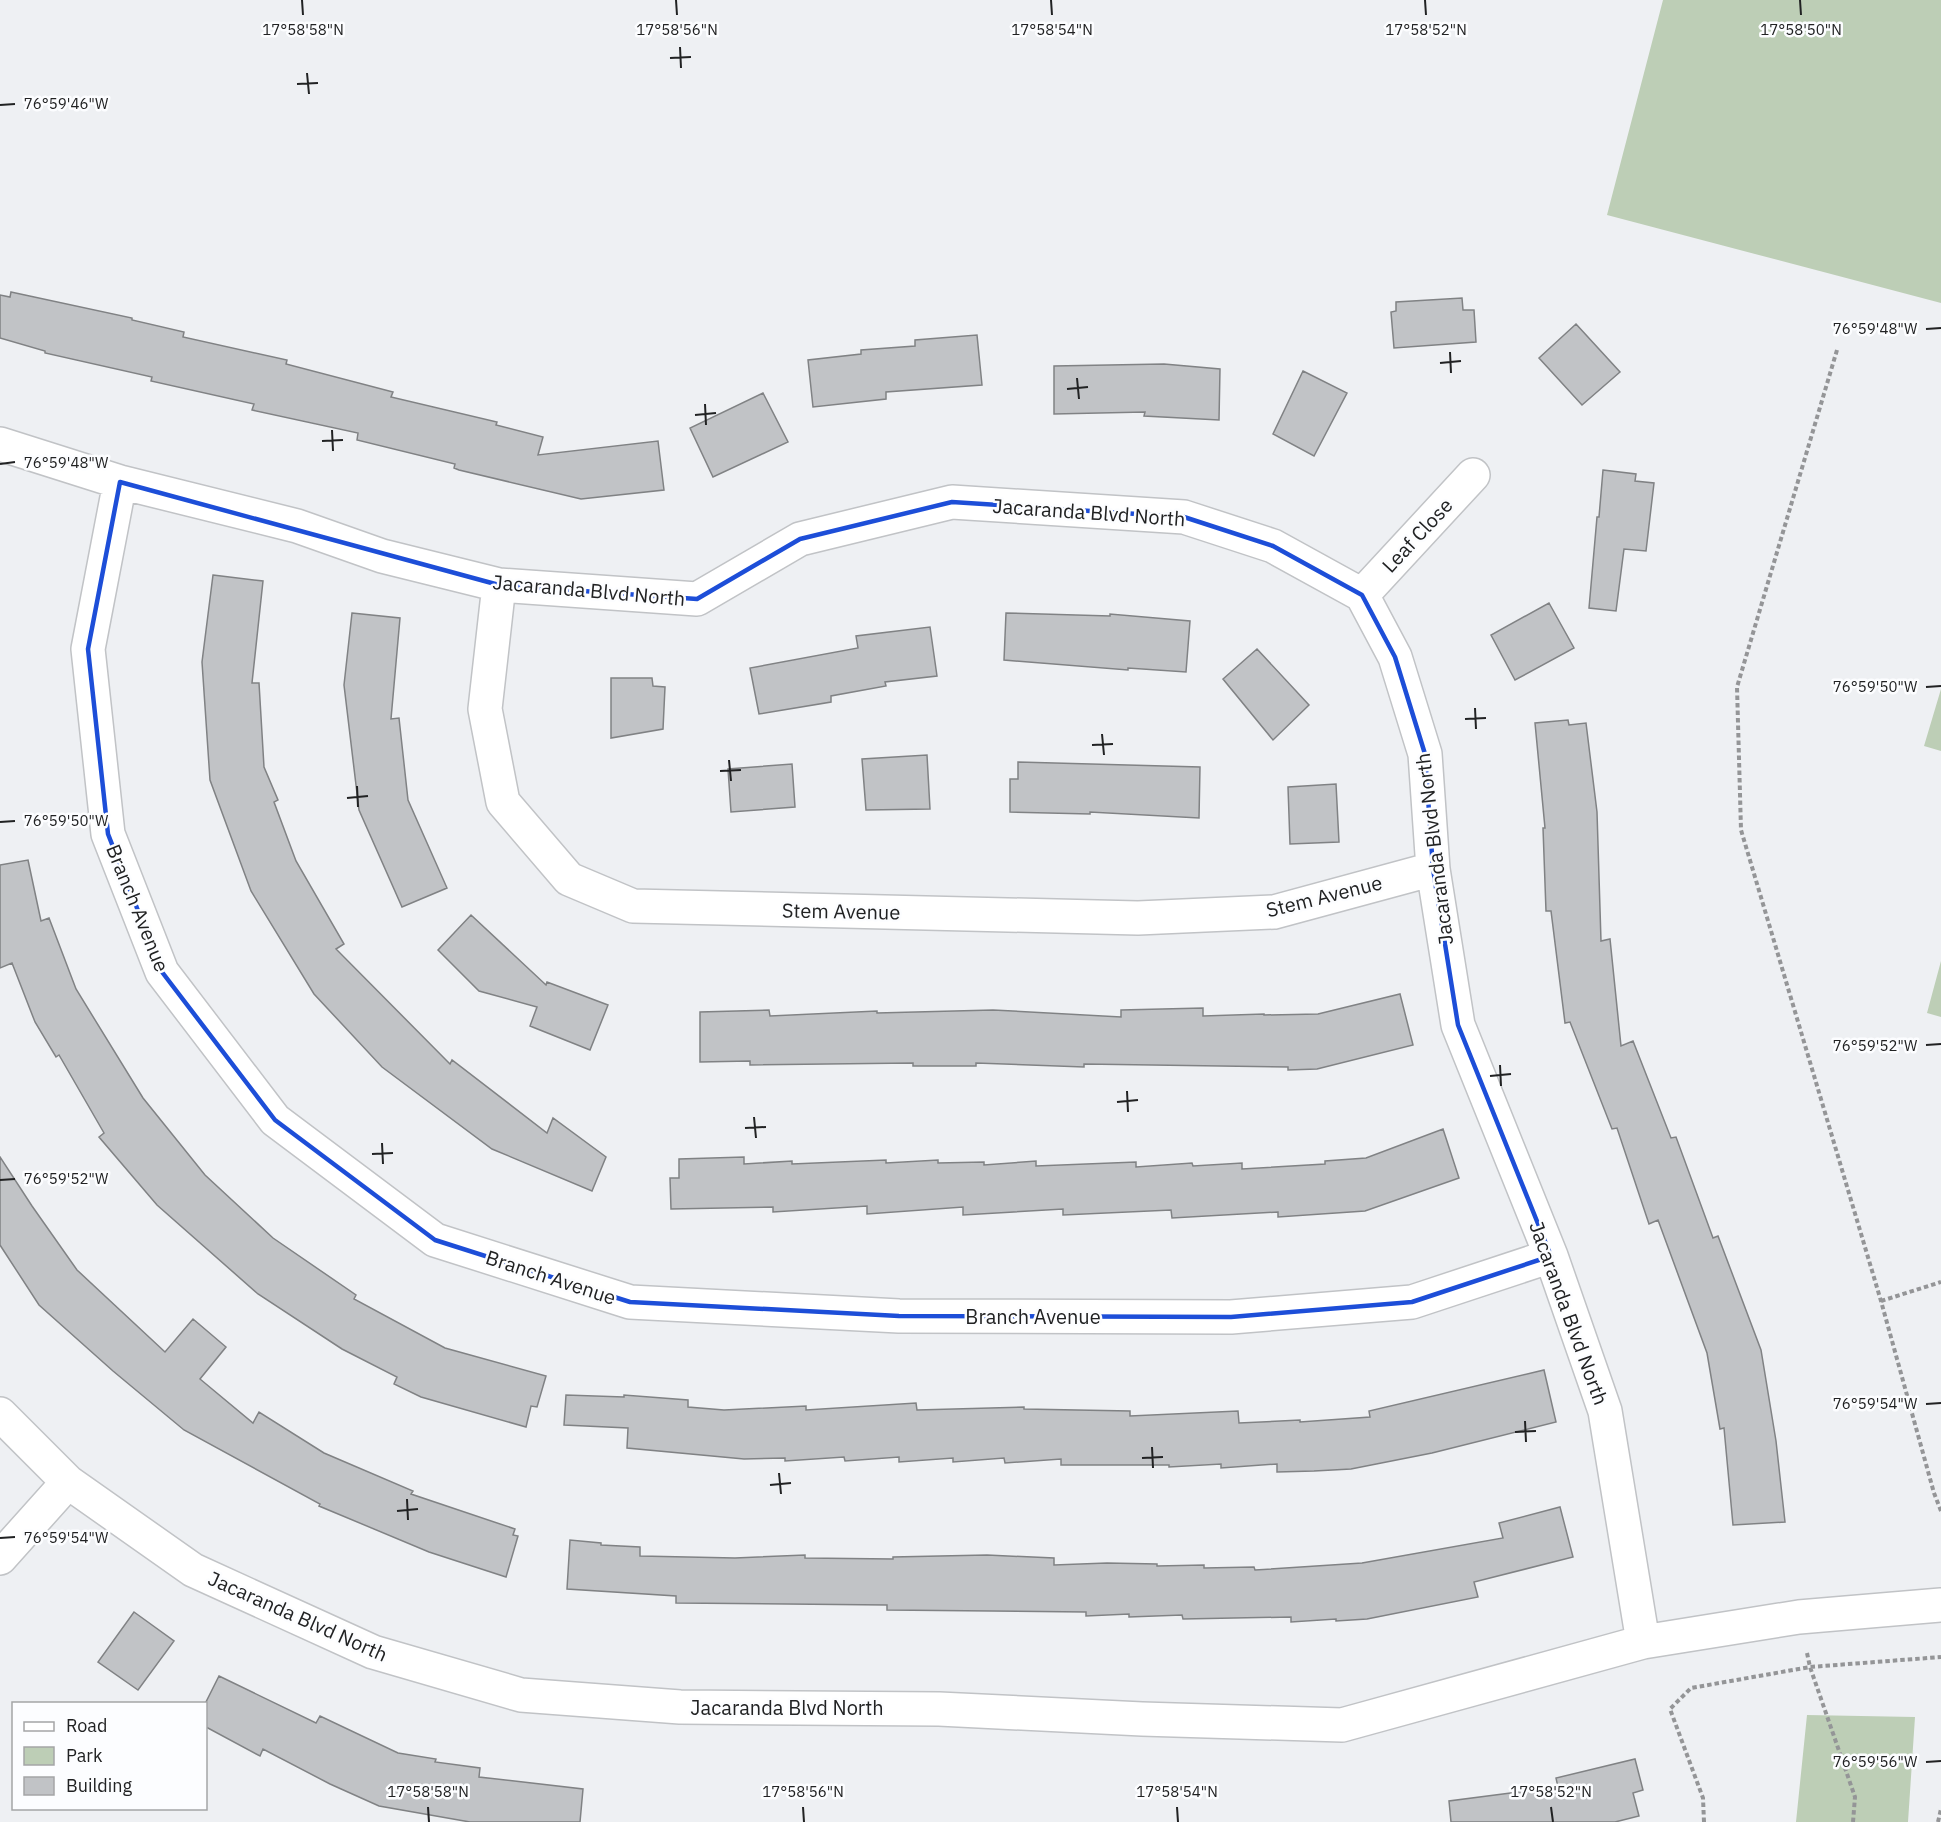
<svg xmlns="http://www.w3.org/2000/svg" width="1941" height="1822" font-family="'IBM Plex Sans',sans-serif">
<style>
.green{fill:#bdceb6}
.building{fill:#c1c3c6;stroke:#808284;stroke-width:1.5}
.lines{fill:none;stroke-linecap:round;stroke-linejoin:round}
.street-casing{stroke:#c1c3c6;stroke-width:36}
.path{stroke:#949597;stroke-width:4;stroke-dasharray:4.5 3;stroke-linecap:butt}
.street{stroke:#fff;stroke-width:33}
.marked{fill:none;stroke:#1d4ed8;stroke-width:4.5;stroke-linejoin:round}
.ticks{fill:none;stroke:#212223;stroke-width:2}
.labels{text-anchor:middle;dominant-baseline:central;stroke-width:5;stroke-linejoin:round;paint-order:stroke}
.street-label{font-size:20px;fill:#212223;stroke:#fcfdff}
.ticks-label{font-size:15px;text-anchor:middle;fill:#212223;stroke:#fcfdff;stroke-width:5;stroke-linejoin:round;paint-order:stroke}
</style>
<rect width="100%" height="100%" fill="#eef0f3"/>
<path class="green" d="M1663 0H1941V303L1607 215Z
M1941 689V751L1924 746Z
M1941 961V1017L1927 1013Z
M1807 1715 1915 1717 1908 1822H1796Z"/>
<path class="building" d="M11 292 132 318V320L184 332 183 337 287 360 286 364 393 392 391 397 497 422 496 425 543 437 538 455 658 441 664 490 581 499 459 470 454 468 455 464 357 440 358 433 252 410 254 404 151 381 152 377 45 353V351L0 338V295L10 297Z
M1462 298 1463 310H1474L1476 342 1394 348 1391 312 1396 311V302Z
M1576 324 1620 372 1582 405 1539 358Z
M977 335 982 385 886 392V399L813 407 808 360 861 354V350L915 346V340Z
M1164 364 1220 369 1219 420 1144 416 1145 412 1054 414V366Z
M1303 371 1347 393 1314 456 1273 434Z
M763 393 788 442 713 477 690 428Z
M1603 470 1636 474 1635 481 1654 483 1646 551 1624 549 1616 611 1589 608 1597 517H1599Z
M213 575 263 581 252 683H259L264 767 278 800 274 802 296 861 344 944 336 949 450 1064 452 1060 547 1133 553 1118 606 1157 592 1191 492 1149 382 1067 314 994 251 891 210 780 202 662Z
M1549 603 1574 648 1515 680 1491 635Z
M352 613 400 618 391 719 399 718 408 800 447 888 402 907 359 810 344 685Z
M1006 613 1110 616V614L1190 621 1186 672 1128 668V670L1004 660Z
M930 627 937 676 885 682 886 686 831 696V702L759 714 750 668 858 648 856 636Z
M1257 649 1309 705 1273 740 1223 679Z
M611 678H652L653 686 665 687 663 729 611 738Z
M1568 720 1569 725 1586 723 1597 812 1601 941 1610 939 1621 1046 1633 1041 1671 1138 1676 1137 1713 1238 1718 1236 1761 1350 1776 1441 1785 1522 1733 1525 1724 1428 1720 1429 1707 1353 1658 1220 1649 1224 1617 1128 1612 1129 1570 1022 1565 1023 1551 911H1546L1543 828H1545L1535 723Z
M927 755 930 809 866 810 862 759Z
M1018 762 1200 767 1199 818 1090 812V814L1010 812V779H1018Z
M792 764 795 807 731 812 728 769Z
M1336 784 1339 842 1290 844 1288 787Z
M28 860 41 921 49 918 76 989 143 1098 205 1175 273 1238 356 1295 354 1299 445 1348 546 1376 537 1407 531 1406 526 1427 421 1397 394 1384 397 1377 342 1349 258 1294 157 1205 99 1137 104 1133 59 1055 56 1057 35 1022 12 963 0 968V865Z
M471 915 546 985 547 982 608 1005 590 1050 530 1026 537 1007 479 991 438 950Z
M1400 994 1413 1045 1317 1069 1288 1070V1067L1084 1064V1067L976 1063V1066H913V1063L750 1065V1061L700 1062V1012L769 1010 770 1016 877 1011V1013L993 1010 1121 1017V1010L1203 1008V1016L1264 1014V1015L1318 1014Z
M1443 1129 1459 1178 1365 1211 1278 1217V1212L1172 1218 1171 1210 1063 1215V1209L963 1215V1207L867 1214V1206L773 1212V1207L671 1209 670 1178H679V1159L744 1157V1164L792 1161V1164L886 1160V1163L938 1160V1163L984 1162V1165L1036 1161V1166L1136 1162V1167L1192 1163 1193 1166 1242 1163V1169L1325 1164V1161L1366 1158Z
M0 1157 32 1206 77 1270 165 1352 193 1319 226 1347 200 1379 253 1423 259 1412 324 1453 413 1491 411 1494 515 1529 513 1535 518 1536 506 1577 429 1552 319 1506 320 1504 184 1430 113 1371 39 1305 0 1245Z
M1544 1370 1556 1422 1432 1453 1351 1469 1314 1471 1277 1472V1464L1221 1468V1464L1169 1467V1465H1061V1459L1005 1463 1004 1458 953 1462V1458L899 1462V1457L845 1461 844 1457 785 1461V1458L744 1459 627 1448 628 1428 564 1425 566 1395 624 1397V1395L688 1400V1407L724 1410 806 1406V1410L916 1403 917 1410 1024 1407V1409L1130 1411V1416L1238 1411 1239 1423 1300 1420V1422L1370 1417 1369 1411Z
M1560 1507 1573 1557 1474 1582 1478 1597 1367 1619 1336 1621V1619L1291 1622V1617L1183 1619 1182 1615 1129 1617V1614L1086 1616V1612L887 1610V1605L676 1603V1596L567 1589 570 1540 601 1543V1545L640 1547V1556L735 1558 805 1555V1558L893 1559V1557L987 1555 1054 1558V1565L1107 1563 1157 1564V1566L1204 1565V1568L1254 1567 1255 1570 1362 1563 1503 1538 1499 1523Z
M134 1612 174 1641 138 1690 98 1662Z
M219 1676 316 1723 320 1716 398 1753 436 1759 435 1762 480 1768 479 1777 583 1789 580 1822H470L379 1806 330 1784 263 1749 260 1756 206 1727 205 1704Z
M1635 1759 1643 1790 1633 1793 1639 1816 1615 1822H1451L1449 1801 1558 1787 1556 1778Z"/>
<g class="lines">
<g class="street-casing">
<path id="street" d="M0 444 120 482 297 526 382 556 499 585 697 599 800 539 952 502 1184 517 1273 546 1362 595 1395 657 1425 754 1433 869 1458 1025 1551 1256 1605 1411 1643 1642
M120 482 88 649 108 834 162 972 275 1120 435 1240 630 1302 899 1316 1231 1317 1412 1302 1551 1256
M499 585 485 709 503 802 569 879 633 906 1138 918 1274 912 1433 869
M1362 595 1473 475
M0 1414 68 1482 193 1570 373 1652 521 1695 680 1707 939 1709 1142 1719 1342 1725 1643 1642 1799 1617 1941 1605
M0 1558 68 1482"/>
</g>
<path class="path" d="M1837 350 1737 687 1741 830 1881 1301 1934 1493 1941 1511
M1881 1301 1941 1282
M1807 1653 1810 1667 1855 1797 1853 1822
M1704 1822 1703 1798 1670 1709 1691 1688 1810 1667 1941 1657
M1938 1822 1941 1809"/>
<use href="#street" class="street"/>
</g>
<path class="marked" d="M120 482 499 585 697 599 800 539 952 502 1184 517 1273 546 1362 595 1395 657 1425 754 1433 869 1458 1025 1551 1256 1412 1302 1231 1317 899 1316 630 1302 435 1240 275 1120 162 972 108 834 88 649Z"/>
<path class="ticks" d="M302 0 303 15M676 0 677 15M1051 0 1052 15M1425 0 1426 15M1800 0 1801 15M680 47 681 68M670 58 691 57M307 73 309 94M297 84 318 83M0 105 15 104M1926 329 1941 328M1450 352 1451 373M1440 363 1461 361M1077 378 1079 399M1067 389 1088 387M705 404 706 425M695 415 716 413M332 430 333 451M322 441 343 440M0 464 15 462M1926 687 1941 686M1475 708 1476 729M1465 719 1486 718M1102 734 1104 755M1092 745 1113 744M729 760 731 781M720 771 741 770M357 786 358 807M347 798 368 796M0 822 15 821M1926 1045 1941 1044M1500 1065 1501 1086M1490 1076 1511 1074M1127 1091 1128 1112M1117 1102 1138 1100M754 1117 756 1138M745 1128 766 1127M382 1143 383 1164M372 1154 393 1153M0 1180 15 1179M1926 1404 1941 1403M1525 1421 1526 1442M1515 1432 1536 1431M1152 1447 1153 1468M1142 1458 1163 1457M779 1473 781 1494M770 1485 791 1483M407 1499 408 1520M397 1511 418 1509M0 1538 15 1537M1926 1762 1941 1761M428 1807 429 1822M803 1807 804 1822M1177 1807 1178 1822M1551 1807 1553 1822"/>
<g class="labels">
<g class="street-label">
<text transform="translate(1089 512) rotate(4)">Jacaranda Blvd North</text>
<text transform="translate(1417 535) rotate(-47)">Leaf Close</text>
<text transform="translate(589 590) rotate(5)">Jacaranda Blvd North</text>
<text transform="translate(1434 849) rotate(-97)">Jacaranda Blvd North</text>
<text transform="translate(1324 896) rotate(-14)">Stem Avenue</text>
<text transform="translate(138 908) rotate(68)">Branch Avenue</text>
<text transform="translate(841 911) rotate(1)">Stem Avenue</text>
<text transform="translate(551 1277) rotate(18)">Branch Avenue</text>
<text transform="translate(1569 1313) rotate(70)">Jacaranda Blvd North</text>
<text x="1033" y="1316">Branch Avenue</text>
<text transform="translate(298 1616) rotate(24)">Jacaranda Blvd North</text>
<text x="787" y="1707">Jacaranda Blvd North</text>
</g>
</g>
<g class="ticks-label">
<text x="303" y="35">17°58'58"N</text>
<text x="677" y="35">17°58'56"N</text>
<text x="1052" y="35">17°58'54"N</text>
<text x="1426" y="35">17°58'52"N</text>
<text x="1801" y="35">17°58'50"N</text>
<text x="66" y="109">76°59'46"W</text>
<text x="1875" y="334">76°59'48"W</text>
<text x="66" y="468">76°59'48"W</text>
<text x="1875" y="692">76°59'50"W</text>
<text x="66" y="826">76°59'50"W</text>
<text x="1875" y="1051">76°59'52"W</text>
<text x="66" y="1184">76°59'52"W</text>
<text x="1875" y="1409">76°59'54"W</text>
<text x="66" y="1543">76°59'54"W</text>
<text x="1875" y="1767">76°59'56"W</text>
<text x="428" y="1797">17°58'58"N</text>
<text x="803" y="1797">17°58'56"N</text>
<text x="1177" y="1797">17°58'54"N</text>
<text x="1551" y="1797">17°58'52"N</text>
</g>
<rect x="12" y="1702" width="195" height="108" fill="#fcfdff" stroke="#a4a5a7" stroke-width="1.5"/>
<rect x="24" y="1722" width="30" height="9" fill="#ffffff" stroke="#a4a5a7" stroke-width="1.5"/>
<text x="66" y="1732" font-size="18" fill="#212223">Road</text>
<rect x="24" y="1747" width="30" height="18" fill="#bdceb6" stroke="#a4a5a7" stroke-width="1.5"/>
<text x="66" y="1762" font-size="18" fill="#212223">Park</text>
<rect x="24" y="1777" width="30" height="18" fill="#c1c3c6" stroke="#a4a5a7" stroke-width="1.5"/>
<text x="66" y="1792" font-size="18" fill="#212223">Building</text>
</svg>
